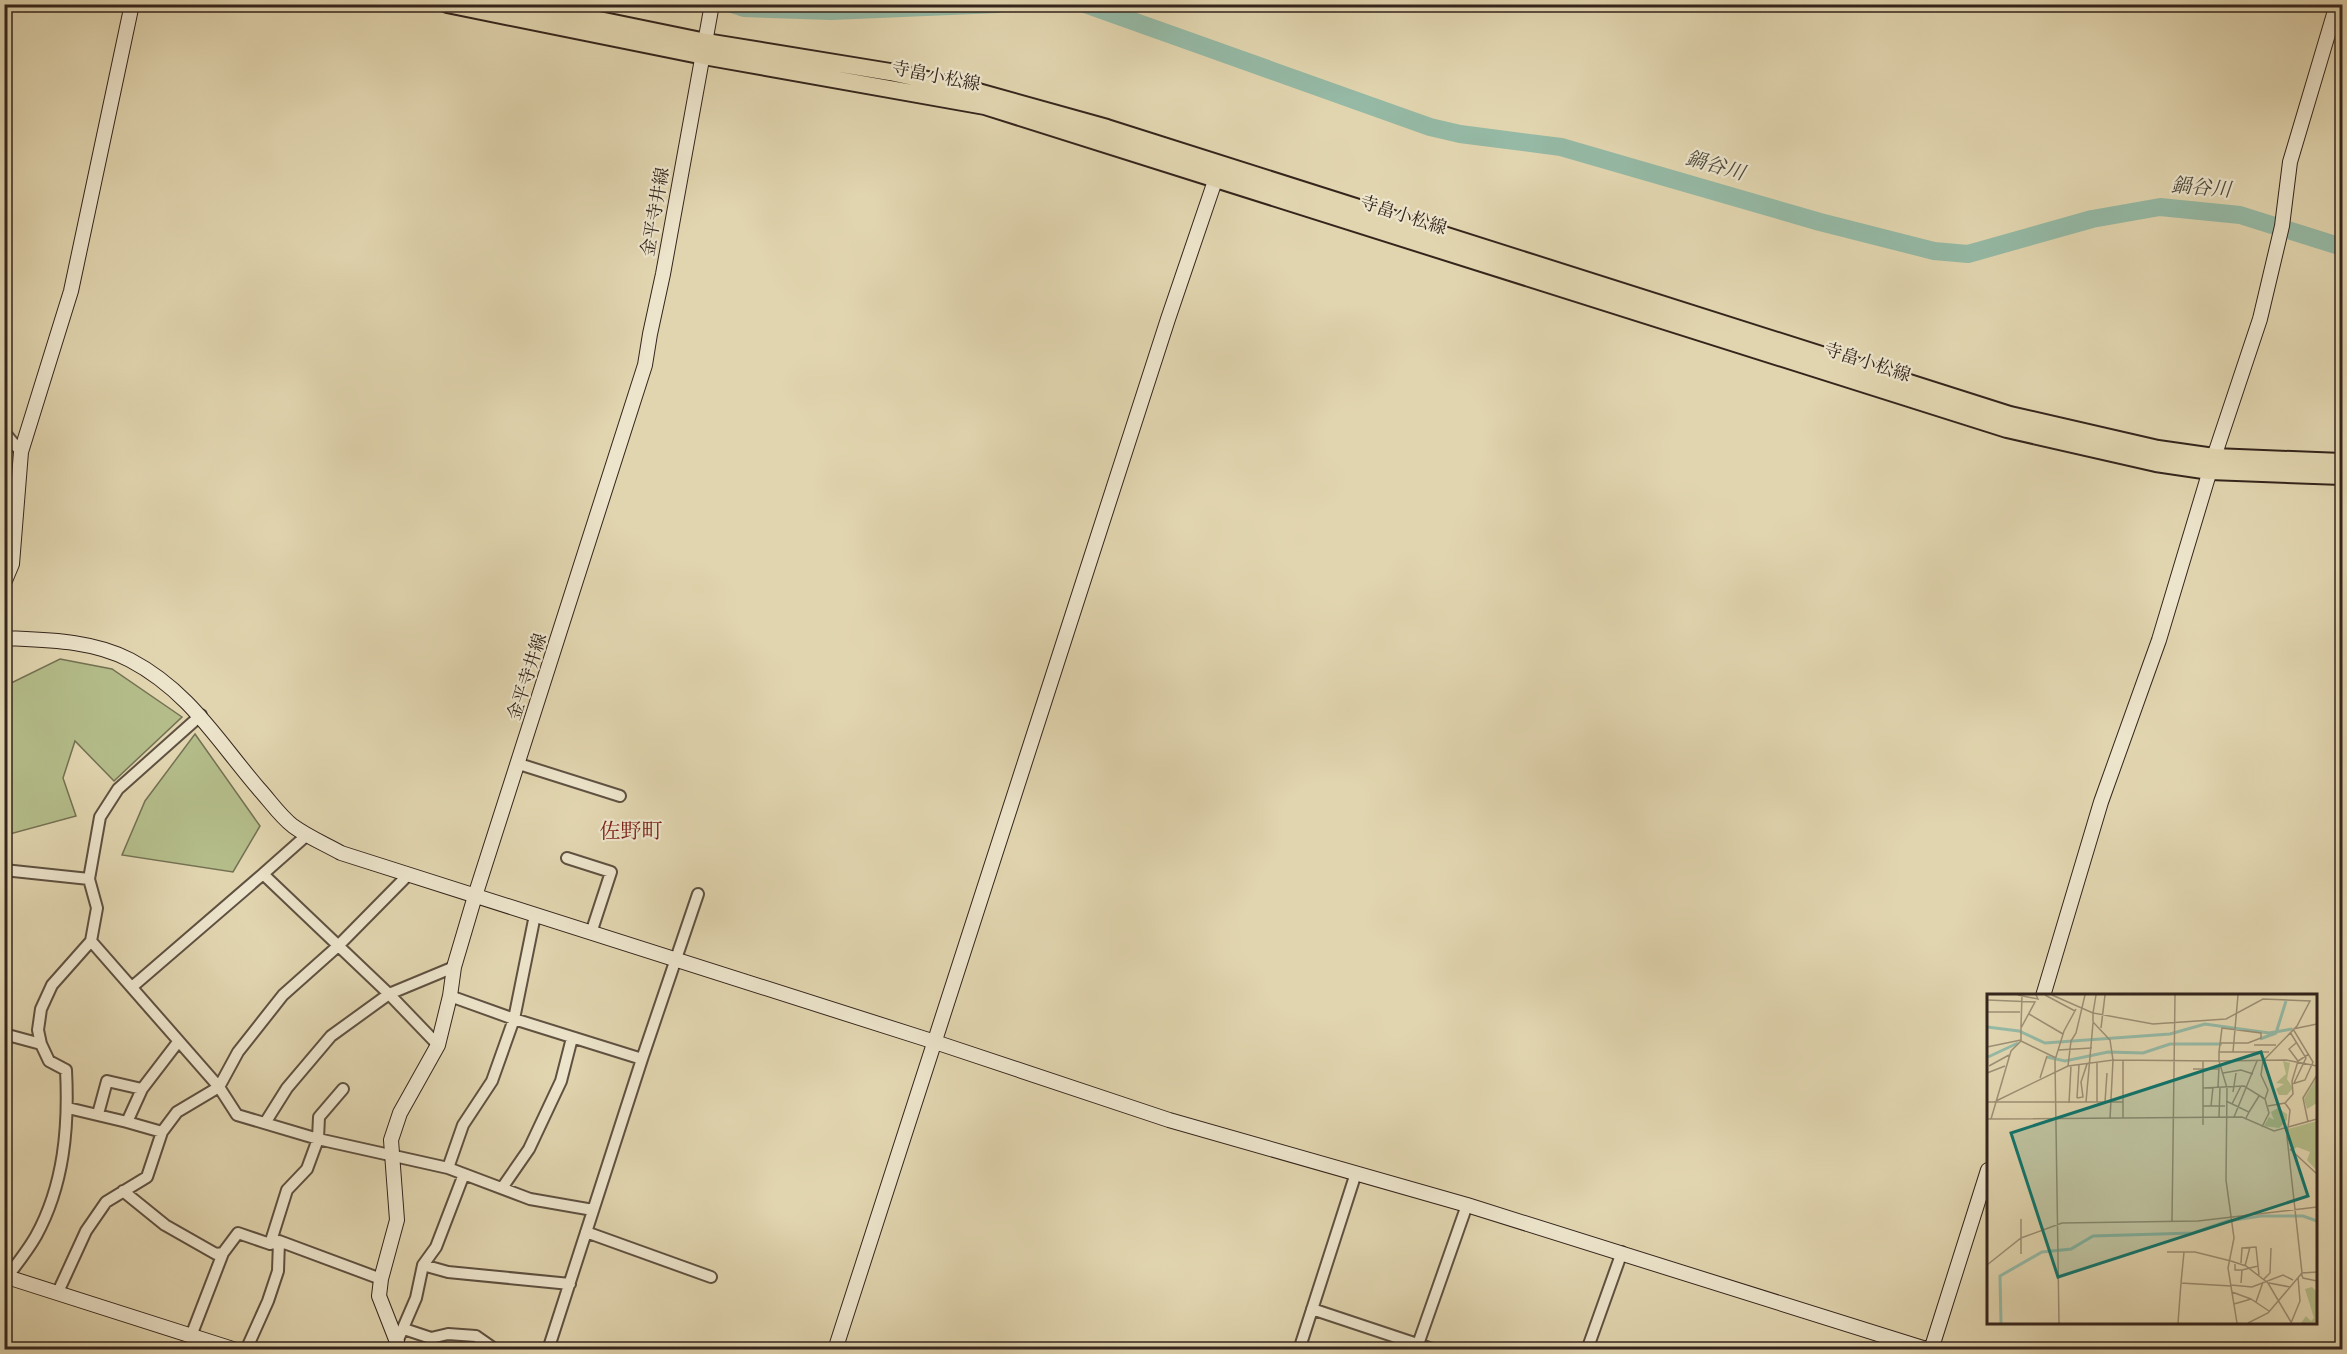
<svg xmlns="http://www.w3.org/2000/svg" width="2347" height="1354" font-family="'Old Standard TT','Noto Serif JP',serif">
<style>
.green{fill:#b4bd8a;stroke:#747153;stroke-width:1.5}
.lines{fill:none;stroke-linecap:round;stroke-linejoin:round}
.river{stroke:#95b9a5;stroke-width:18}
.street-casing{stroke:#5f5141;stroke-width:14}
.secondary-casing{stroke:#34251c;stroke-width:16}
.primary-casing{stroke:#34251c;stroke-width:20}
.street{stroke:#ece4cb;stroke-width:10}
.secondary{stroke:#ece4cb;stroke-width:14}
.primary{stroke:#e1d5af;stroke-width:16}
.labels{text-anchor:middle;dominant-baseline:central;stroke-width:4.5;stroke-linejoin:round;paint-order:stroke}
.street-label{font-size:18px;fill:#34251c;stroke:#ece4cb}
.water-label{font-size:20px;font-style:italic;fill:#4c4a3e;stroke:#ece4cb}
.quarter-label{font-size:21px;fill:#7a1f14;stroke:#ece4cb}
.inset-river{fill:none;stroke:#95b9a5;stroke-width:3}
.inset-road{fill:none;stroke:#9c8f74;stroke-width:1.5}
.view{fill:#0f766e;fill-opacity:0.15;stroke:#0f766e;stroke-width:3}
.inset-edge{fill:none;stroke:#34251c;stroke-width:3}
</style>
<rect width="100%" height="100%" fill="#e1d5af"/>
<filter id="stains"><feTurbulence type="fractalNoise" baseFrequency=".00333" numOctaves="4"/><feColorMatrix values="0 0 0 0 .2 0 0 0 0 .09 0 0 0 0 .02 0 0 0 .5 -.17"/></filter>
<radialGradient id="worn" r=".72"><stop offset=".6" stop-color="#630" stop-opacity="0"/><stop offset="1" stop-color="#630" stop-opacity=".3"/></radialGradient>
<path class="green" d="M5 444 11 463 5 562Z
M60 659 112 669 182 717 114 781 75 741 63 778 76 816 10 834 4 827 5 686Z
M195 734 260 826 233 872 122 855 145 801Z"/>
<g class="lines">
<path class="river" d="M732 4 744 8 831 11 998 4
M1085 4 1430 127 1460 134 1561 147 1820 222 1934 251 1968 254 2092 219 2160 207 2240 215 2342 247"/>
<g class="street-casing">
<path id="street" d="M4 432 21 452
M519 764 620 796
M307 835 263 874 389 994 438 1045
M567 858 611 872 591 933
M4 870 89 879
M91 941 219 1087 237 1115 318 1139 448 1168 530 1199 593 1210
M132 987 263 874
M450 996 514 1019 642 1059
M4 1034 41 1044
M68 1108 127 1122 162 1132
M98 1114 107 1081 142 1089
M127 1122 142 1089 178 1042
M265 1123 287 1088 331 1036 389 994 454 967
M448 1168 463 1125 492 1081 514 1019 535 915
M502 1188 529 1149 561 1081 572 1038
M123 1191 165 1225 216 1254 223 1253 238 1233 270 1244 279 1241 381 1279
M586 1232 711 1277
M270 1244 287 1190 307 1169 318 1139 319 1117 343 1089
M423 1265 448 1272 570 1284
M7 1277C17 1264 28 1250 36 1236 64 1185 69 1127 66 1070L49 1061 41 1044 38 1030 41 1009 52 985 91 941 97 908 89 879 100 817 118 789 201 715
M58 1292 86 1231 106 1202 147 1177 162 1132 177 1112 219 1087 238 1052 283 995 338 946 408 875
M1312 1309 1435 1350
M404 1329 431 1338 448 1334 476 1336 496 1350
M191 1336 223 1253
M397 1342 416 1298 423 1265 436 1247 464 1174
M246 1350 268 1301 278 1271 279 1241
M548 1350 642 1059 698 894
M1299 1350 1356 1173
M1416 1350 1467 1205
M1587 1350 1622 1252"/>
</g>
<g class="secondary-casing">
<path id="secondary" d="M4 583 12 564 21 452 71 291 132 4
M4 638C46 640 92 640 130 660 189 691 217 740 259 789 270 801 280 816 293 826 308 837 325 844 341 853L935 1042 1169 1120 1467 1205 1929 1350
M2043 996 2101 802 2159 640 2214 457 2260 319 2282 226 2290 162 2337 4
M4 1276 236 1350
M396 1350 397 1342 379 1296 381 1279 397 1220 391 1140 400 1113 438 1045 450 996 454 967 475 896 645 365 650 334 663 274 712 4
M835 1350 1168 319 1219 169
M1931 1350 1988 1170"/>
</g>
<g class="primary-casing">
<path id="primary" d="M447 4 704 56 985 106 2007 429 2156 463 2210 471 2342 476
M521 4 706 42 890 72 960 87 1107 128 2010 415 2158 449 2214 457 2342 462"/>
</g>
<use href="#street" class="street"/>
<use href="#secondary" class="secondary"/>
<use href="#primary" class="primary"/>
</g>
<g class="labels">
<g class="street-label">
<text transform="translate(936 77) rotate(11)">寺畠小松線</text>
<text transform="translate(656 212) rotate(-80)">金平寺井線</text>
<text transform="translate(1403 216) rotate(18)">寺畠小松線</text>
<text transform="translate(1867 363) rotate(18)">寺畠小松線</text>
<text transform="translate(528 677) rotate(-72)">金平寺井線</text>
</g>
<g class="water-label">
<text transform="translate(1715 167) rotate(16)">鍋谷川</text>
<text transform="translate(2201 189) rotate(5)">鍋谷川</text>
</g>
<g class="quarter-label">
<text x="631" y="832">佐野町</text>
</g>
</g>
<g transform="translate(1987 994)">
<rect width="330" height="330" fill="#e1d5af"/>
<path d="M296 67 303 69 300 85 306 94 300 101H292L289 95 297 90 289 89 299 80ZM330 83V109L320 115 317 105ZM291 114 300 120V126L292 134 277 132 282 123 287 126 284 118ZM330 127V177L320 166 323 158 310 153 306 156 301 142V135ZM325 293 330 298V328L314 329 319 322 324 327 327 324 318 295Z" fill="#b4bd8a"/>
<path class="inset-river" d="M0 33 32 37 58 49 183 40 218 30 282 39 305 35M273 45 289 39 299 7M1 63 31 49M60 63 78 67 121 58 156 59 183 50H235M14 329 13 282 55 258 84 255 106 242 206 239 241 227 274 222H316L330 227"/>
<path class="inset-road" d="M31 1 51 5 49 1M58 1 88 17M65 1 106 19V28L123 46 126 66 232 67 240 94 239 186 247 244 241 274 250 329M109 1 106 19 166 30 239 25 276 5 323 7 310 32 276 67 274 81 281 96 278 105M1 6 48 8 34 34V47L24 57 4 125M0 18H33M42 20 76 40M34 33 35 1M114 34 118 1M303 38 319 64 307 89M34 47 69 64M233 49H261L274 44V39L235 34 232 58V67L299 66 330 72M309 49 302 55 311 67M267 51H289M0 53 34 46M71 56 105 54M232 58H282M246 58 251 1M136 66V124M2 72 22 61M81 72 84 47 89 39 98 1M206 75H232M0 79 18 72M236 79 254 76 266 80M53 84 60 62M305 90 318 86 326 68 306 35 330 30M231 93 232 73M216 94 257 92 278 105 282 119 275 133M246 98 249 79M90 104 96 103 94 88 100 70M90 104 92 71M239 107 262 118 259 124M0 108H136M7 108 81 72 126 66 123 125M99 108 106 29M110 108V69M118 108 120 79M82 109 84 72M298 109 303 116 300 143 315 279M245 110 254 92M216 112H238M224 112 226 93M281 112 298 109 306 100 305 87 311 67 322 60M262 118 272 102M232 123 233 93M247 123 270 67M0 125 255 123 287 137 330 125M321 128 316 104 330 81M216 131V67M303 155 330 180M34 225V260M185 227 188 1M180 258H208L244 267M197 258 194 289 244 292M244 267 259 272 281 289 304 328M254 269 255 254 269 253 271 272M248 270V276H255L254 289M0 271 34 244 75 229 211 227 330 213M258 272 263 253M255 276 271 272 272 281M314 279 316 284 330 287M277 285 283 279 284 254M282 289 303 293M244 291 265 293 296 281 306 286M245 298 264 305M269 308 276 288M247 310 264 305 282 317M72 329 68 66 77 37 89 15M191 329 194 289M261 329 281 319 315 279 330 278M304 329 313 307 311 283"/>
<path class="view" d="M274 58 321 202 71 283 24 139Z"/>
<rect width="330" height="330" class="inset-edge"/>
</g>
<rect width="2347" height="1354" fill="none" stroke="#e1d5af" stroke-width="24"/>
<rect x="6" y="6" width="2335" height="1342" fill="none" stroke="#34251c" stroke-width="3"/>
<rect x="12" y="12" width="2323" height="1330" fill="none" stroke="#34251c" stroke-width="1.5"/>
<rect width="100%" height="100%" filter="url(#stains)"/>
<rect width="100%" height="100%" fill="url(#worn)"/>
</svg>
